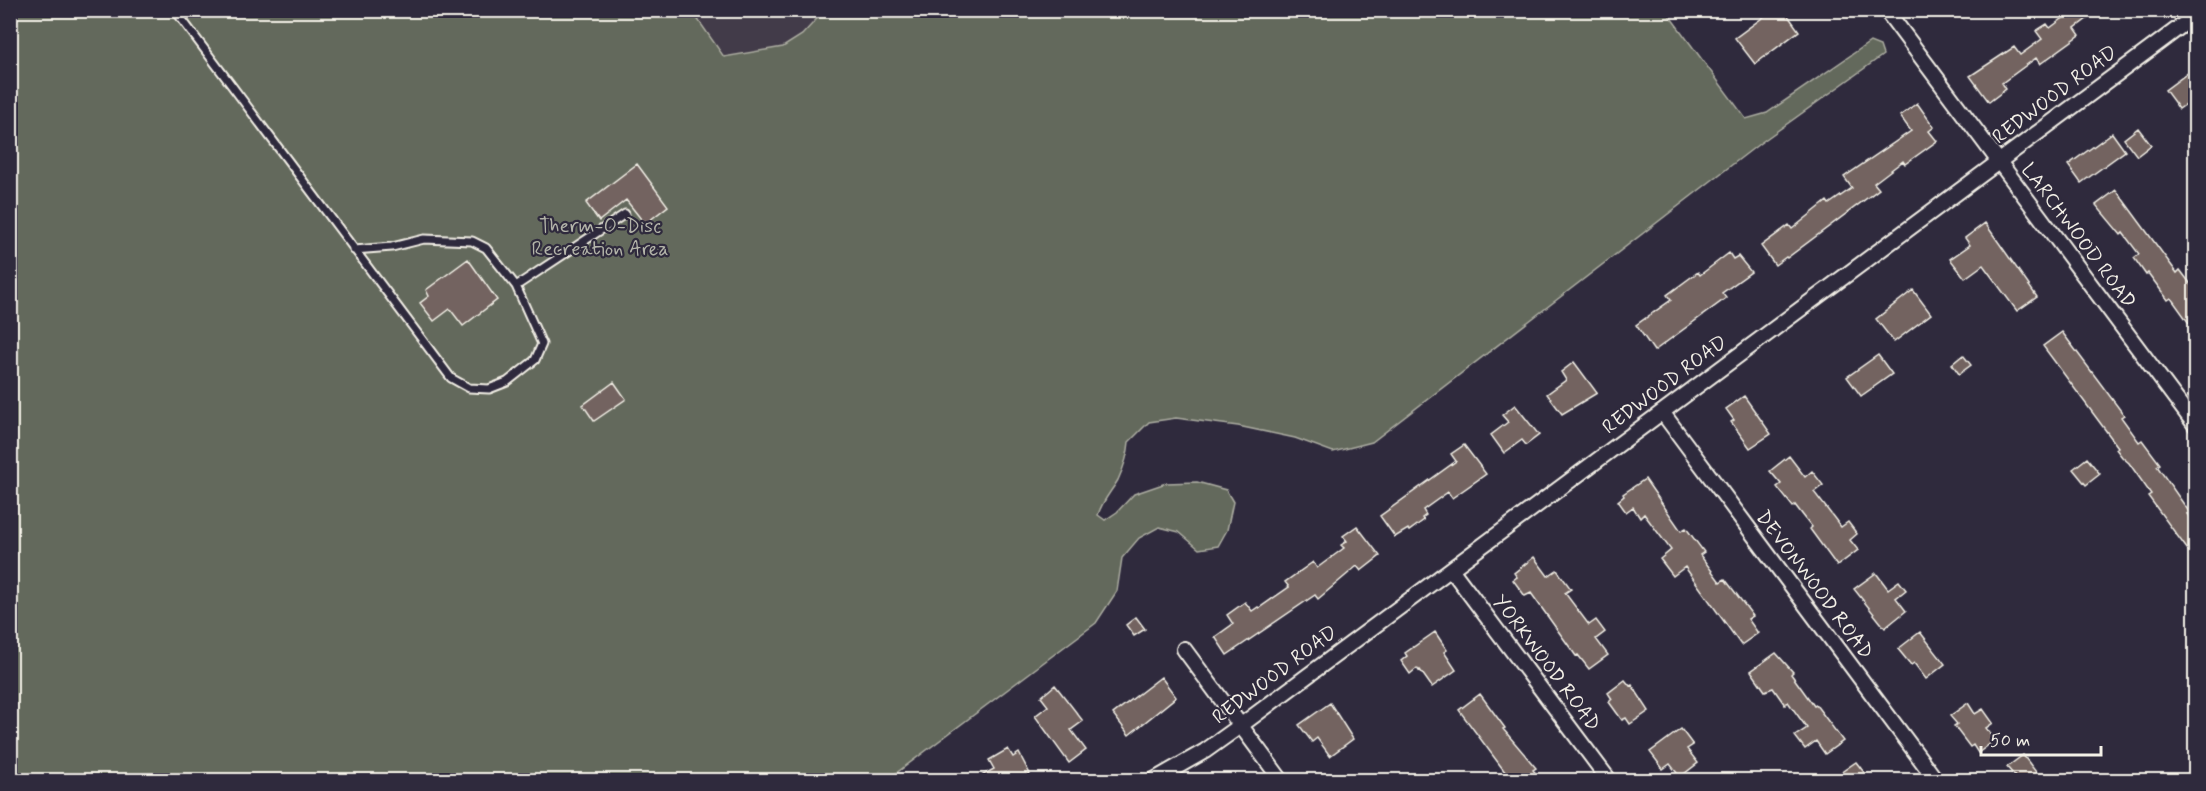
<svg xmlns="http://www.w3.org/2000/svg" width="2206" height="791" font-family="Mynerve,sans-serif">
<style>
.built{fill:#433b48}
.green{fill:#64695c;stroke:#acada2;stroke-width:1.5}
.building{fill:#736460;stroke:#f4f1e8;stroke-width:1.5}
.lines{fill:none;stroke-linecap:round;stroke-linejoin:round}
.service-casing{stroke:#f4f1e8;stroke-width:11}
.minor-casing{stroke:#f4f1e8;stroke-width:18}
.service{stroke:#2f2a3d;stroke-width:7}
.minor{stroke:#2f2a3d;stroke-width:14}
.labels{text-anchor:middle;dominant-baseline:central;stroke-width:4.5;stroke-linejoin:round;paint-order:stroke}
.street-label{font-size:20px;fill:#f4f1e8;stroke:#2f2a3d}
.park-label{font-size:20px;fill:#b3b4a9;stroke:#2f2a3d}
</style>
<rect width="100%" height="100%" fill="#2f2a3d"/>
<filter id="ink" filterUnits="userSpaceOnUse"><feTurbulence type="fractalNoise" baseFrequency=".0167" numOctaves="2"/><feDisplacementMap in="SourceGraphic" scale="12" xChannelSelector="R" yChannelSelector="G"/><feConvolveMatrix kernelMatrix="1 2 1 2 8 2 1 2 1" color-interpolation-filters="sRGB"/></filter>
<g filter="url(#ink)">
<path class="built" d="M692 11H824L802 35 783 47 724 57Z"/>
<path class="green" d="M10 11H692L724 57 783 47 802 35 824 11H1666L1746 119 1767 113 1870 42 1880 46 1883 55 1759 144 1372 442 1333 452 1295 438 1238 426 1176 418 1149 422 1129 442C1128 456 1124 467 1118 480 1111 492 1102 501 1098 515L1105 520 1117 512 1134 494 1166 483 1197 482 1226 490 1233 502 1227 530 1218 546 1199 549 1179 532 1159 527 1139 538 1122 558 1117 591 1096 623 887 780H11Z"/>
<path class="building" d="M1773 10H1784L1799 31 1755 64 1735 38Z
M2074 10H2099L2075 28 2080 35 2040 64 2036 58 2002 83 2006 89 1989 102 1970 76 2014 47 2020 55 2042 39 2036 31 2047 24 2050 28Z
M2196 67V97L2179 109 2165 90Z
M1917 103 1934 127 1929 131 1937 141 1905 164 1903 161 1874 183 1879 189 1787 258 1786 257 1775 265 1761 246 1789 225 1792 229 1827 201 1829 204 1852 188 1844 177 1911 131 1900 116Z
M2138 128 2151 145 2137 156 2124 139Z
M2112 133 2125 151 2081 183 2068 165Z
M637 164 668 206 645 224 626 200 599 221 586 203Z
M2116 190 2177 273 2180 270 2196 291V333L2171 298 2168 300 2148 273 2146 275 2134 258 2139 254 2123 233 2121 235 2096 205Z
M1985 223 2037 297 2017 311 1983 265 1965 278 1950 259 1970 245 1965 238Z
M1729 253 1733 259 1738 256 1751 272 1722 293 1726 298 1654 351 1636 325 1671 300 1667 295 1698 272 1700 275Z
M468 259 497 300 463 326 450 309 434 321 420 303 429 296 426 290Z
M1913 290 1931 314 1894 342 1876 319Z
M2062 332 2124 415 2121 417 2139 442 2142 440 2160 464 2157 466 2190 513 2187 514 2196 526V561L2148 496 2151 494 2129 463 2122 457 2116 449 2118 447 2043 346Z
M1878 355 1892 374 1861 396 1847 377Z
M1963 355 1971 365 1959 374 1952 364Z
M1574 362 1597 393 1562 414 1547 394 1566 380 1561 372Z
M614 382 626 399 594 421 583 405Z
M1744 396 1771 434 1750 448 1731 422 1734 420 1726 409Z
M1515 405 1539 435 1526 445 1522 440 1504 453 1491 435 1508 422 1502 415Z
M1464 445 1486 474 1452 498 1448 492 1423 510 1426 515 1422 518 1424 520 1409 531 1408 529 1395 537 1380 516 1456 461 1451 454Z
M1789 456 1805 477 1812 471 1823 485 1814 492 1841 527 1848 522 1857 534 1850 540 1858 550 1837 566 1810 529 1812 527 1795 505 1793 507 1777 487 1781 484 1770 471Z
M2087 458 2100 474 2086 485 2073 469Z
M1645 479 1681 531 1686 528 1704 552 1700 555 1720 582 1725 579 1753 616 1748 619 1758 633 1741 645 1685 567 1673 576 1660 559 1671 550 1644 514 1640 518 1633 507 1626 512 1618 501 1624 496 1623 494Z
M1357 526 1380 556 1361 571 1357 566 1318 599 1315 595 1227 655 1215 637 1233 624 1227 615 1245 602 1252 611 1258 607 1259 608 1289 587 1285 582 1313 562 1317 568 1344 548 1341 545 1347 541 1343 536Z
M1534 557 1548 576 1557 570 1571 589 1565 593 1589 625 1596 620 1605 632 1596 639 1608 655 1589 669 1578 655 1576 656 1531 593 1525 596 1513 580 1517 577 1514 573Z
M1876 573 1888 589 1899 581 1906 590 1896 598 1906 611 1885 628 1854 589Z
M1136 617 1145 629 1134 636 1126 625Z
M1435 632 1447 650 1444 652 1456 670 1432 687 1420 670 1419 671 1417 668 1410 674 1401 661 1407 656 1405 653Z
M1920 632 1945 664 1926 679 1914 663 1911 665 1898 649Z
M1776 653 1793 672 1791 674 1814 706 1816 705 1843 741 1825 754 1816 741 1805 749 1795 736 1807 728 1788 702 1785 705 1773 688 1765 691 1751 671Z
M1161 677 1176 697 1129 735 1113 714Z
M1625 680 1630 686 1632 685 1649 711 1630 724 1626 718 1622 720 1609 702 1612 699 1608 693Z
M1055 685 1083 721 1071 730 1086 750 1069 763 1035 716 1048 706 1041 697Z
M1480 694 1505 728 1503 729 1536 768 1533 770 1541 780H1511L1459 710Z
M1330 703 1353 739 1330 756 1317 738 1312 742 1299 725Z
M1968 703 1975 714 1983 709 1993 723 1986 728 1995 740 1978 753 1973 745 1970 747 1954 726 1957 724 1950 716Z
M1681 729 1693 745 1687 749 1698 763 1680 777 1670 764 1663 769 1650 752Z
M1008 749 1013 757 1019 753 1030 774 1019 780H974L994 769 989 760Z
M2023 755 2042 780H2018L2007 767Z
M1856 762 1870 780H1830Z"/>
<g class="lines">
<g class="service-casing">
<path id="service" d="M175 10 451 378 469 388 489 389 507 382 535 360 542 344 516 286
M354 250 392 247 424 239 472 241 486 248 516 286 625 214"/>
</g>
<g class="minor-casing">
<path id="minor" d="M1886 10 2196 426
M1662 412 1936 780
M1451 569 1609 780
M1184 649 1281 780
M1154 780 1205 751 1240 726 2196 15"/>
</g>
<use href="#service" class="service"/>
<use href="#minor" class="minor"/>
</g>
</g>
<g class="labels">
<g class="street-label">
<text transform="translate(2055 95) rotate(-37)">REDWOOD ROAD</text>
<text transform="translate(2078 236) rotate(53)">LARCHWOOD ROAD</text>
<text transform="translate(1665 385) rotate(-37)">REDWOOD ROAD</text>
<text transform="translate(1814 585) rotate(53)">DEVONWOOD ROAD</text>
<text transform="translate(1546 663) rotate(53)">YORKWOOD ROAD</text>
<text transform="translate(1275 675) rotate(-37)">REDWOOD ROAD</text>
</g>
<g class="park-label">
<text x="600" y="226">Therm-O-Disc<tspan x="600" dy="23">Recreation Area</tspan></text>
</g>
</g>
<rect width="2206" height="791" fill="none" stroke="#2f2a3d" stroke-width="36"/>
<rect x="18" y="18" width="2170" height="755" fill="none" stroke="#f4f1e8" stroke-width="2" filter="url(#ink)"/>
<path d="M1981 746v9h120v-9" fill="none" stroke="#f4f1e8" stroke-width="3"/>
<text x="1990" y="746" font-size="18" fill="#f4f1e8" stroke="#2f2a3d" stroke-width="4.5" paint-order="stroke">50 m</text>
</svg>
